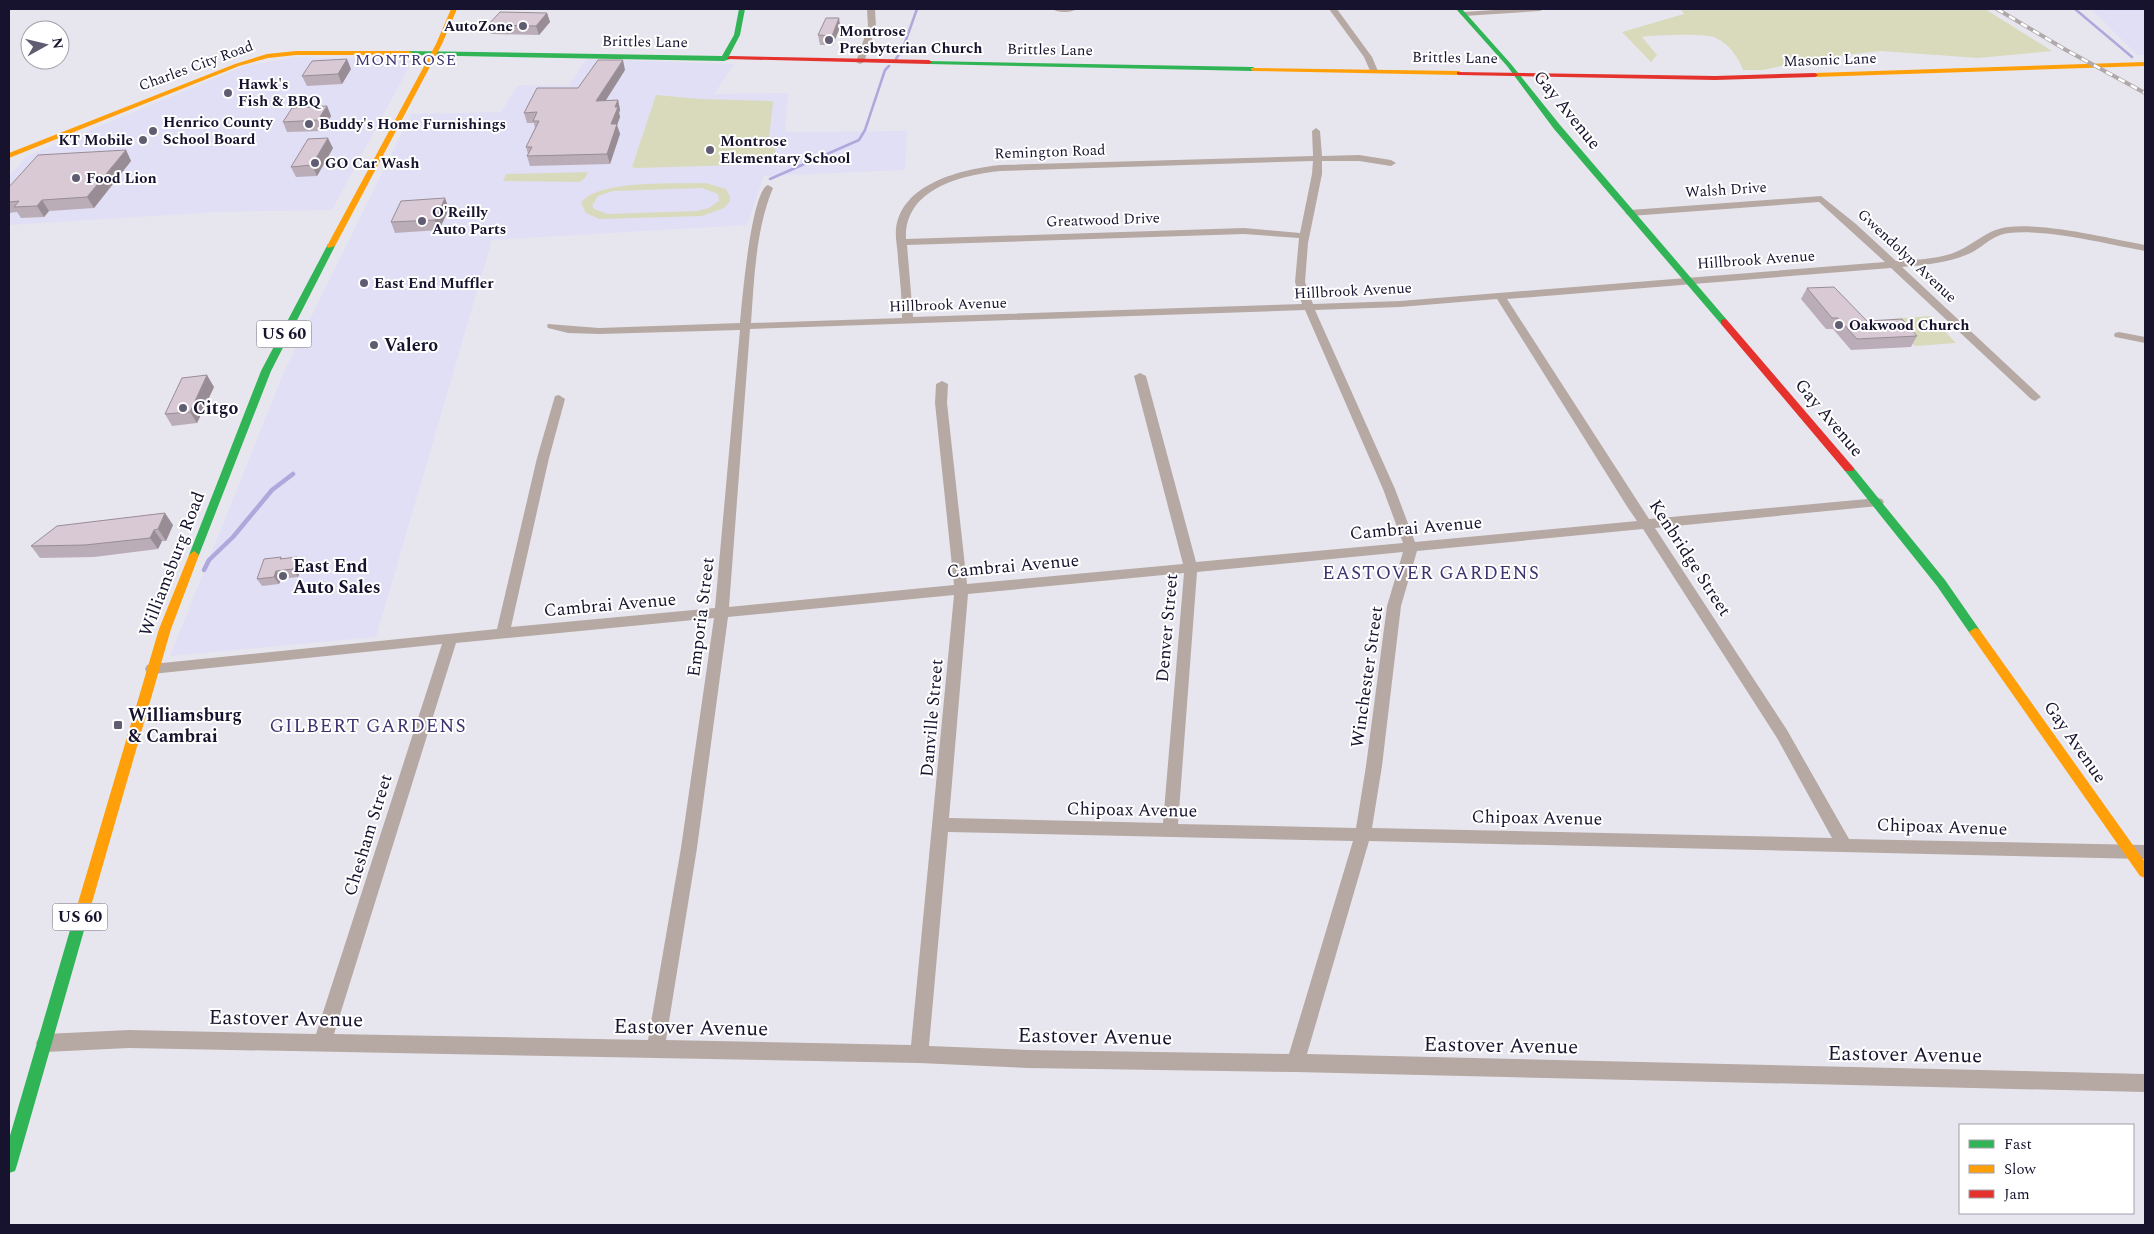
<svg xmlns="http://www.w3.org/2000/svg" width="2154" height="1234" font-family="Spectral,serif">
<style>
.built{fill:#e1dff5}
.green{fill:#d9dabb;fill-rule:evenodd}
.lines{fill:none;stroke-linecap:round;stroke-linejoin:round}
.stream-far1{stroke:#aea8dc;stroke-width:2.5}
.stream{stroke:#aea8dc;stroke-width:4.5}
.street{fill:#b6a9a4;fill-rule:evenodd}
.fast{fill:#30b455;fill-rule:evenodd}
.slow{fill:#ff9f0a;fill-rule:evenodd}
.jam{fill:#e5322d;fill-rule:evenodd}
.rail-casing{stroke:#b0a8aa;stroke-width:4}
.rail{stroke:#fff;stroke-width:2.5;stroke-dasharray:7;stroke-linecap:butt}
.wall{fill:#bbadb7}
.shaded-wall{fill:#988d95}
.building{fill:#d9c9d5;stroke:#988d95}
.poi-dot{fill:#605c71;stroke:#fff;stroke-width:2}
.labels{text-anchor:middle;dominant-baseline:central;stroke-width:4;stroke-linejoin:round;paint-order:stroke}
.far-poi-label{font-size:15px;font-weight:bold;fill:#17122d;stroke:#fff;text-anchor:start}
.far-street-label{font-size:15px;fill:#17122d;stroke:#fff}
.far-quarter-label{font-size:16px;letter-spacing:1px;fill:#3e3271;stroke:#fff}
.shield{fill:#fff;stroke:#5d596c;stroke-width:1}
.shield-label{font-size:16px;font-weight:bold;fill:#17122d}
.street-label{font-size:18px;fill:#17122d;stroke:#fff}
.poi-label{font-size:18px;font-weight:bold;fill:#17122d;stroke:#fff;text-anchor:start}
.neighbourhood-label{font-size:19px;letter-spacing:1px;fill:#3e3271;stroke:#fff}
.near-street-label{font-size:21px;fill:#17122d;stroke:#fff}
</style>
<rect width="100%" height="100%" fill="#e7e6ee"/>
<path class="built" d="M2091 9H2145V55H2137Z
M296 57 407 60 410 65 332 210 217 212 9 225V176L27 156 245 66Z
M587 59 734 64 714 94 788 93 785 132 907 131 905 170 764 176 747 225 492 240 376 637 170 656 283 374 411 114 501 112 518 85 568 86Z"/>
<path class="green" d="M1681 9H1985L2052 51 1978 58 1881 51 1819 58 1763 70H1743C1739 58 1729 44 1716 38 1707 33 1654 35 1642 37L1657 55 1651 62 1622 32 1684 14Z
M656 95 700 99 772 101 773 103 769 138 776 152 775 164 636 168 632 167Z
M588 172 585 178 580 182 503 181 506 174Z
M705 183 726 189 730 196V201L724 208 702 216 599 219 586 213 581 203C596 179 677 184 705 183ZM702 188 718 194 719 201 709 208 697 211 608 214 594 209 592 206 598 196 613 191Z
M1930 316 1956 343 1915 346 1891 319Z"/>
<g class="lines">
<path class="stream-far1" d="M2075 9 2132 57
M896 59 903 48 917 9
M770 179 859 140 865 130 885 70 889 66"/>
<path class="stream" d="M204 570 209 560 233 537 272 490 293 474"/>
<path class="street" d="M867 9H875L876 27 864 62 860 64 856 62 868 27Z
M1052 9H1077C1071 13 1058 13 1052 9Z
M1329 9H1337L1372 57 1378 71 1377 73H1371L1364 57Z
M1509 9H1544L1540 11 1464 16 1460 14 1464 12Z
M1316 128 1320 131 1322 156 1359 155 1391 160 1396 163 1391 166 1359 161H1322V174L1308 243 1305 282 1313 304 1400 301 1885 262 1819 202 1630 216 1625 213 1630 210 1821 196 1856 224 1896 261C1915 260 1943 259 1960 250 1977 242 1989 229 2008 227 2047 223 2106 238 2145 245V251C2106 244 2048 229 2009 233 1991 235 1982 249 1966 255 1947 263 1923 265 1902 267L2039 395 2041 397 2035 401 2031 399 1891 268 1507 299 1649 519 1878 498 1882 499 1884 502 1882 505 1878 506 1655 528 1787 730 1849 839 2145 845V859L1369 841 1307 1054 2145 1074V1092L1295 1072 1028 1068 919 1063 129 1048 45 1052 39 1049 36 1043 39 1037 45 1034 129 1030 316 1034 442 644 152 674 147 673 145 669 147 665 152 664 497 629 537 458 555 396 559 395 565 399 549 458 511 627 715 608 740 330 599 334 568 333 548 328 547 326 548 324 599 328 740 323C742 302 751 191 768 185L773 188C756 228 754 279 751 323L902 318C902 298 900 279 898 260 898 250 895 239 896 229 901 183 963 169 1000 165L1313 156 1312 131ZM1313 161 1312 174 1300 233 1244 228 906 239C904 189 961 175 1000 171ZM1244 234 1299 238 1295 282 1302 304 913 317 907 245ZM1497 299 1628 508 1637 521 1415 542 1395 489 1315 310 1400 307ZM1305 310 1383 489 1403 543 1196 562 1146 376 1140 373 1134 376 1183 564 967 584 947 403 948 384 942 381 936 384 935 403 954 585 729 607 750 329ZM1643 529 1777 738 1832 838 1372 828 1382 766 1401 606 1417 551ZM1403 552 1387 606 1366 766 1356 828 1178 824 1197 572ZM1184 573 1163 823 949 818 968 594ZM954 595 911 1045 666 1040 697 848 728 617ZM714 618 681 848 648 1040 334 1034 456 643ZM948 832 1353 841 1289 1054 1028 1050 929 1046Z
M2119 332 2145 337V343L2115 337 2114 335 2115 333Z"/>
<path class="fast" d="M739 9H745L740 35 729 56 733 58 724 61 409 55 406 53 409 51 722 56 734 35Z
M1456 9H1462L1511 64 1560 125 1727 320V324H1721L1554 129 1507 66Z
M927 61 1253 67 1256 69 1253 71 929 64 927 63Z
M328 244 335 246 271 371 199 555 194 559 190 558 189 555 261 371Z
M1849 466 1853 467 1945 580 1979 629 1981 632 1979 635H1971L1937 586 1845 471 1844 469Z
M82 907 87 909 89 913 17 1165 15 1171 9 1173V1139L75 913 77 909Z"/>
<path class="slow" d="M451 9H457L442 44 335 246 328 248 327 246 436 44Z
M296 51H409L412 53 409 55H296L268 58 239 66 9 158V153L235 64 267 54Z
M2145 62V66L1815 77 1812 75 1815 73Z
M1251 68 1459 71 1462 73 1459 75 1253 71 1251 70Z
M194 551 199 555 171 629 89 913 87 917 82 919 77 917 75 913 159 629 189 555Z
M1975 628 1979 629 2145 862V878L2140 876 1971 635 1969 632Z"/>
<path class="jam" d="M730 56 929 60 932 62 929 64 728 59 727 58Z
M1457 72 1715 76 1815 73 1818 75 1815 77 1715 80 1459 75 1457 74Z
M1724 319 1727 320 1853 467 1854 469 1853 471H1845L1721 324V320Z"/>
<g class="rail-casing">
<path id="rail" d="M1997 9 2066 50 2145 93"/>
</g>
<use href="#rail" class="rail"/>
</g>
<path class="wall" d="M547 13 550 22 539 35 491 34 488 25Z
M839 18 840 27 833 45H820L818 35Z
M351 69 342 84 307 86 302 76Z
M625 70 606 100H618L620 110 619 113 620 117 617 125 620 134 610 164 530 166 527 156 528 154 526 147 535 128 534 123H527L524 113Z
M327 106 331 116 323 131 287 132 283 122Z
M333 148 317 176 296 177 291 167Z
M126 150 131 161 94 208 49 211 44 217 21 218 17 212 9 213V187Z
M449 209 439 230 395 233 391 222Z
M1807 288 1867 321 1917 336 1911 347 1851 350 1833 329H1826L1801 299Z
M214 387 197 423 172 426 165 414Z
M173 525 166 541H162L158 549 94 557 40 558 31 546Z
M281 557 282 559 302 565 298 577 281 579 279 584 262 586 257 579Z"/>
<path class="shaded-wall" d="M547 13 550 22 539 35 536 26Z
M839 18 840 27 833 45 832 36Z
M347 59 351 69 342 84 338 74Z
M623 60 625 70 599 111 596 101Z
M618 100 620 110 619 113 620 117 617 125 620 134 610 164 607 154 611 124 615 107Z
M327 106 331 116 323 131 318 120Z
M328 138 333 148 317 176 312 165Z
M126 150 131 161 94 208 87 197Z
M445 198 449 209 439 230 435 220Z
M42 200 49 211 44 217 37 206Z
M207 375 214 387 197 423 190 412Z
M165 513 173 525 166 541 158 529Z
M154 530 162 541 158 549 150 538Z
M297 557 302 565 298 577 293 569Z
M276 571 281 579 279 584 274 577Z"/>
<path class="building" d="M500 12 547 13 536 26 488 25Z
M826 18H839L832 36 818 35Z
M347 59 338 74 302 76 312 61Z
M598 60H623L596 101 618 100 615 107H618L611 124H617L607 154 527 156 532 147H526L539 121H533L537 112 524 113 537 88H578Z
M327 106 318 120 283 122 292 108Z
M328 138 312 165 291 167 308 139Z
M126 150 87 197 42 200 37 206 14 207 19 201 9 202V187L38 155Z
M445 198 435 220 391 222 401 201Z
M1834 287 1867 321 1902 319 1917 336 1857 339 1838 318H1832L1807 288Z
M207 375 190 412 165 414 182 378Z
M165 513 158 529 154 530 150 538 85 545 31 546 57 526Z
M281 557 280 559 297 557 293 569 276 571 274 577 257 579 264 559Z"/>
<g class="poi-dot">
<circle cx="523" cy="26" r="5"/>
<circle cx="829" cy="40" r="5"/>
<circle cx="228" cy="93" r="5"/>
<circle cx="309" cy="124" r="5"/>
<circle cx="153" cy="131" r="5"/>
<circle cx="143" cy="140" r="5"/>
<circle cx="710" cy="150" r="5"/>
<circle cx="315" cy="163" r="5"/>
<circle cx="76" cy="178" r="5"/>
<circle cx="422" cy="221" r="5"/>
<circle cx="364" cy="283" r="5"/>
<circle cx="1839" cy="325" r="5"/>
<circle cx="374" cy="345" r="5"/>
<circle cx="183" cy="408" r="5"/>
<circle cx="283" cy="576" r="5"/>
<rect x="113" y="720" width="10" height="10" rx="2.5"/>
</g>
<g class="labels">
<g class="far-poi-label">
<text x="513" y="26" text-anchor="end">AutoZone</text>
<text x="839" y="31">Montrose<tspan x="839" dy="17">Presbyterian Church</tspan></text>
<text x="238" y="84">Hawk's<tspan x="238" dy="17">Fish &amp; BBQ</tspan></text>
<text x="163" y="122">Henrico County<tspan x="163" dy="17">School Board</tspan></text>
<text x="319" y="124">Buddy's Home Furnishings</text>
<text x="133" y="140" text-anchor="end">KT Mobile</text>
<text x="720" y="141">Montrose<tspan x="720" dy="17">Elementary School</tspan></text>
<text x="325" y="163">GO Car Wash</text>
<text x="86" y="178">Food Lion</text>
<text x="432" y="212">O'Reilly<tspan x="432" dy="17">Auto Parts</tspan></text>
<text x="374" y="283">East End Muffler</text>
<text x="1849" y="325">Oakwood Church</text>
</g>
<g class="far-street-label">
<text transform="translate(645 42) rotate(1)">Brittles Lane</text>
<text transform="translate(1050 50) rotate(1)">Brittles Lane</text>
<text transform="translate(1455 58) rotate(1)">Brittles Lane</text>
<text transform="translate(1830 60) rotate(-2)">Masonic Lane</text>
<text transform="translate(196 66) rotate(-20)">Charles City Road</text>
<text transform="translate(1050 152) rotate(-2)">Remington Road</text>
<text transform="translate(1726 190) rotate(-4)">Walsh Drive</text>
<text transform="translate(1103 220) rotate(-2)">Greatwood Drive</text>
<text transform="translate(1907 256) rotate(43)">Gwendolyn Avenue</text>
<text transform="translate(1756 260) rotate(-4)">Hillbrook Avenue</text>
<text transform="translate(1353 291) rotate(-3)">Hillbrook Avenue</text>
<text transform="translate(948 305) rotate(-2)">Hillbrook Avenue</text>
</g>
<g class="far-quarter-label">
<text x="406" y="60">MONTROSE</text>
</g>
<g class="shield">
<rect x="256.5" y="320.5" width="55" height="27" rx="4"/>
<rect x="52.5" y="903.5" width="55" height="27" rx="4"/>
</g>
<g class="shield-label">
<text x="284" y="334">US 60</text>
<text x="80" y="917">US 60</text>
</g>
<g class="street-label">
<text transform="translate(1567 110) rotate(51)">Gay Avenue</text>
<text transform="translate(1829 418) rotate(50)">Gay Avenue</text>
<text transform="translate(1416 528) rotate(-5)">Cambrai Avenue</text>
<text transform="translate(1690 558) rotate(57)">Kenbridge Street</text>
<text transform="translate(172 564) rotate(-69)">Williamsburg Road</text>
<text transform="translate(1013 566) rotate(-5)">Cambrai Avenue</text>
<text transform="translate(610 605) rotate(-5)">Cambrai Avenue</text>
<text transform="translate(701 617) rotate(-83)">Emporia Street</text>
<text transform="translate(1167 628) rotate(-85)">Denver Street</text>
<text transform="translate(1367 677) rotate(-82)">Winchester Street</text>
<text transform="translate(932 718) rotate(-85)">Danville Street</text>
<text transform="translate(2075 742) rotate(55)">Gay Avenue</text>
<text transform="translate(1132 810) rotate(1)">Chipoax Avenue</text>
<text transform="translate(1537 818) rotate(1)">Chipoax Avenue</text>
<text transform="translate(1942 827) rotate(2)">Chipoax Avenue</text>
<text transform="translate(368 835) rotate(-73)">Chesham Street</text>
</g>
<g class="poi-label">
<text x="384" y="345">Valero</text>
<text x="193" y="408">Citgo</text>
<text x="293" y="566">East End<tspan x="293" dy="21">Auto Sales</tspan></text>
<text x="128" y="715">Williamsburg<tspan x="128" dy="21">&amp; Cambrai</tspan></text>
</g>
<g class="neighbourhood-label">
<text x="1431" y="573">EASTOVER GARDENS</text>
<text x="368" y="726">GILBERT GARDENS</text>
</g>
<g class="near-street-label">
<text transform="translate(286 1019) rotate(1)">Eastover Avenue</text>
<text transform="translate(691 1028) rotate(1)">Eastover Avenue</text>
<text transform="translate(1095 1037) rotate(1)">Eastover Avenue</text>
<text transform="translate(1501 1046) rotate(1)">Eastover Avenue</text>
<text transform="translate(1905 1055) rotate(1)">Eastover Avenue</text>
</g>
</g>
<rect width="2154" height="1234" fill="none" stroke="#17122d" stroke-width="20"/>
<rect x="1959" y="1124" width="175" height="90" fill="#ffffff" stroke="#a2a0ab"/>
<rect x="1969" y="1140" width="25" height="8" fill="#30b455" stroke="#a2a0ab"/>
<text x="2004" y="1149" font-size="15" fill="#17122d">Fast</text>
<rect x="1969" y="1165" width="25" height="8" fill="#ff9f0a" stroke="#a2a0ab"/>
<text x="2004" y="1174" font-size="15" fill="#17122d">Slow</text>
<rect x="1969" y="1190" width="25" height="8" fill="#e5322d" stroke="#a2a0ab"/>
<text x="2004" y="1199" font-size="15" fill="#17122d">Jam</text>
<g transform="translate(45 45) rotate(82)"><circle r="24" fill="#ffffff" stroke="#a2a0ab"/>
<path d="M0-4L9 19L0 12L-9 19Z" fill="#605c71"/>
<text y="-8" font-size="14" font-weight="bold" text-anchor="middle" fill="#17122d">N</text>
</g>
</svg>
